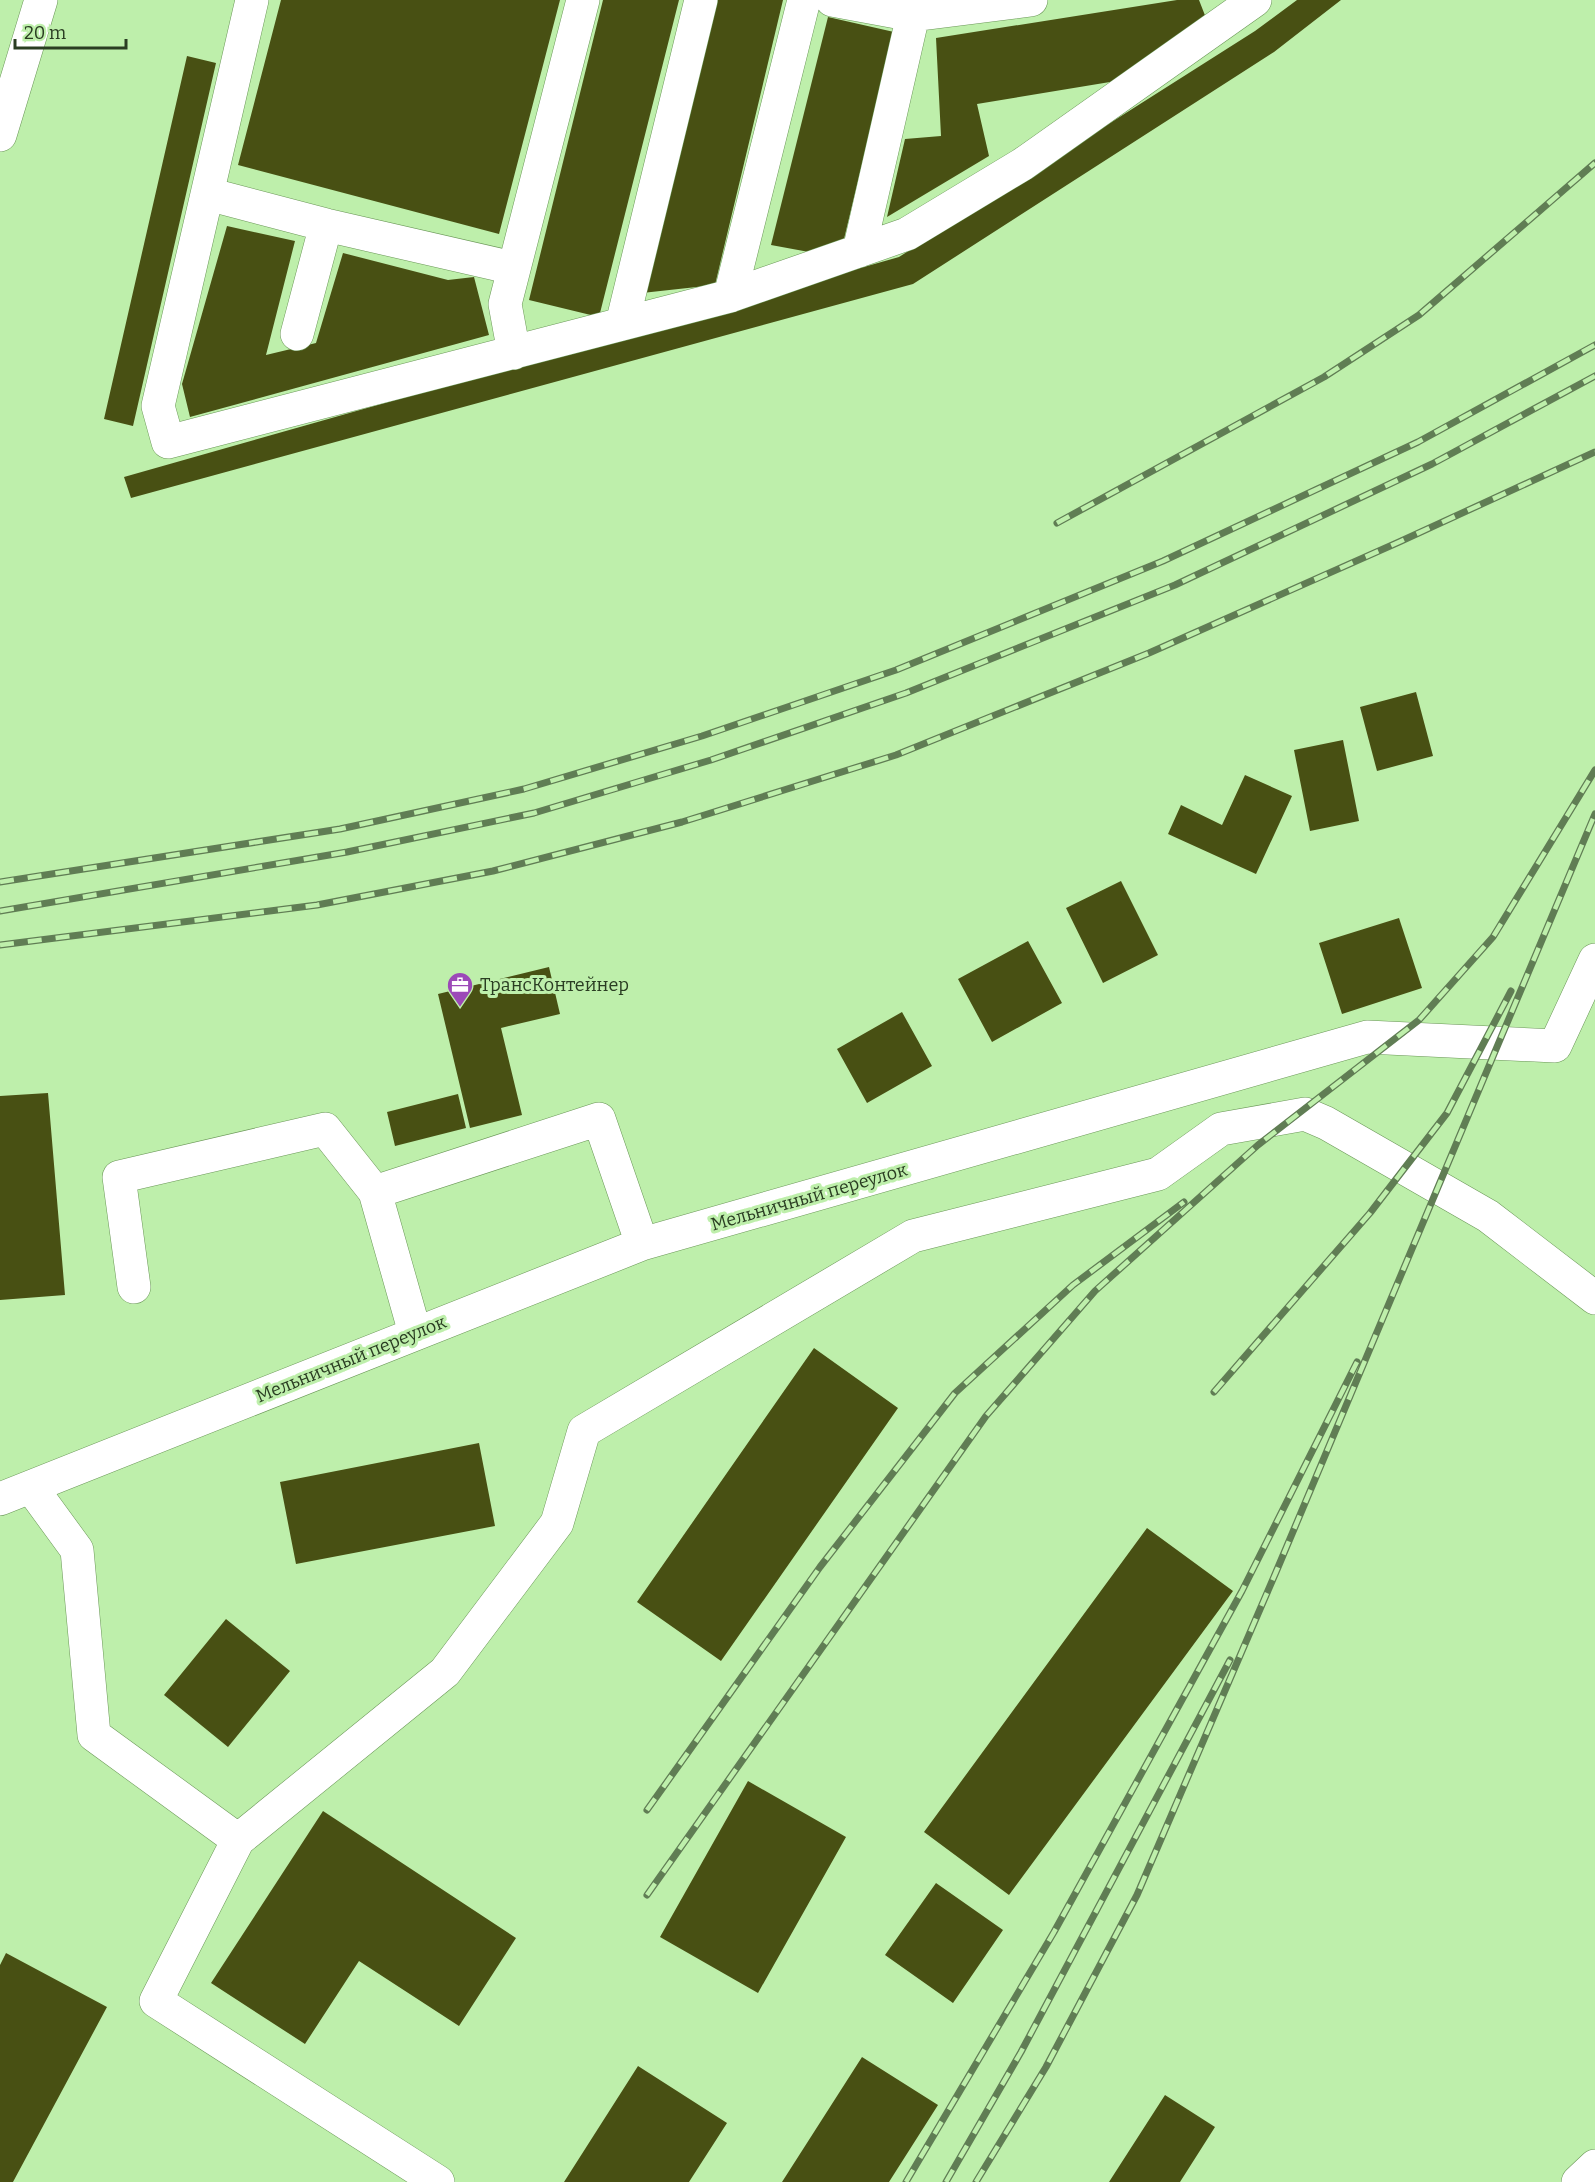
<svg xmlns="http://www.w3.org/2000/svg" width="1595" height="2182" font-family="Bitter,serif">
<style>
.building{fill:#485013}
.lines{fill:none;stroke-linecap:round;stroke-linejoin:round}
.minor-casing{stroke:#6a9757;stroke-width:34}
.major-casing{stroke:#6a9757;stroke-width:34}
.minor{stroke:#fff;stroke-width:33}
.major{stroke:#fff;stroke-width:33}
.rail-casing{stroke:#607d54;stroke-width:7}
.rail{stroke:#beefab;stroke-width:4.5;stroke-dasharray:14;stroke-linecap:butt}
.labels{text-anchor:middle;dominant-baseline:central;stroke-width:6;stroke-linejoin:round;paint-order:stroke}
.poi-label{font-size:18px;fill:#2a3d22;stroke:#beefab;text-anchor:start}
.street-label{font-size:18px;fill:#2a3d22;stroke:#beefab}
</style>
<rect width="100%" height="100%" fill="#beefab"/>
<path class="building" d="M281 0H560L499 234 238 165Z
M603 0H679L599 317 529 300Z
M714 0H783L715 285 642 293Z
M1177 0H1199L1206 18 1116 81 977 104 989 156 887 217 905 139 941 136 936 38Z
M1297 0H1341L1274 52 913 284 131 498 124 477 899 257 1255 31Z
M828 17 894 32 844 239 809 252 771 245Z
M187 56 216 63 133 426 104 419Z
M227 226 295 241 266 355 316 343 343 253 448 280 474 277 489 335 190 417 182 384Z
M1416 692 1433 756 1377 771 1360 707Z
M1343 740 1359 821 1310 831 1294 750Z
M1245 775 1292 796 1256 874 1168 834 1181 805 1222 825Z
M1121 881 1158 955 1103 983 1066 908Z
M1399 918 1422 988 1342 1014 1319 943Z
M1028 941 1062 1003 992 1042 958 979Z
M549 967 560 1014 501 1028 522 1115 470 1128 438 994Z
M902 1012 932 1066 867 1103 837 1049Z
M48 1093 65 1295 0 1300V1096Z
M458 1094 466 1128 395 1146 387 1112Z
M814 1348 898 1408 721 1661 637 1602Z
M479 1443 495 1526 296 1564 280 1482Z
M1147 1528 1233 1591 1009 1895 924 1832Z
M226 1619 290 1671 228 1747 164 1695Z
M748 1781 846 1837 758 1993 660 1937Z
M323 1811 516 1938 459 2026 359 1961 305 2044 211 1983Z
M936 1883 1003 1930 953 2003 885 1955Z
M6 1953 107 2007 13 2182H0V1965Z
M862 2057 938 2105 889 2182H782Z
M638 2066 727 2123 689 2182H564Z
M1165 2095 1215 2127 1180 2182H1109Z"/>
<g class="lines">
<g class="minor-casing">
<path id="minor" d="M252 0 158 406 168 442 730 296 907 234 1023 164 1255 0
M832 0 913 15 1031 0
M208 194 326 225 513 268
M859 251 913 15
M730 296 804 0
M622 324 701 0
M297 334 326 225
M514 353 505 304 583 0
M375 1192 415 1333
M134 1287 119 1177 325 1129 375 1192 599 1119 642 1244
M31 1487 77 1550 94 1735 238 1840 445 1672 557 1523 584 1431 913 1236 1158 1174 1221 1129 1305 1114 1326 1123 1488 1216 1595 1298
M0 1499 642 1244 1367 1037 1555 1046 1595 960
M238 1840 156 2001 438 2182
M1578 2182 1595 2166"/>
</g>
<g class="major-casing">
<path id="major" d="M0 135 41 0"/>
</g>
<use href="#minor" class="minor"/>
<use href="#major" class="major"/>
<g class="rail-casing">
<path id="rail" d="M1057 523 1324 377 1419 315 1595 163
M0 882 340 829 524 789 702 736 896 670 1163 561 1418 442 1595 345
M0 911 347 852 534 813 711 760 906 693 1175 585 1432 464 1595 376
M0 945 317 905 493 871 682 822 896 755 1149 653 1399 542 1595 452
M1214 1392 1370 1213 1447 1113 1511 991
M647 1810 820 1567 955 1393 1073 1285 1184 1202
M647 1895 986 1416 1095 1291 1258 1145 1419 1020 1493 937 1595 770
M906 2182 1054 1932 1242 1591 1357 1362
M946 2182 1021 2052 1230 1660
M976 2182 1046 2067 1137 1895 1276 1572 1595 814"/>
</g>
<use href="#rail" class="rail"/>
</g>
<defs>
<g id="office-pin" transform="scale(1.35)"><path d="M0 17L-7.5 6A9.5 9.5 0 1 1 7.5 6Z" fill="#9c49b8" stroke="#beefab"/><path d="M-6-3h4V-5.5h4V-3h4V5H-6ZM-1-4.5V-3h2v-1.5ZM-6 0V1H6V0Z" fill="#fff"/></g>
</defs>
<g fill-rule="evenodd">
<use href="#office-pin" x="460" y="985"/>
</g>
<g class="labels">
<g class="poi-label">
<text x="480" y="985">ТрансКонтейнер</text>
</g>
<g class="street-label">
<text transform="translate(809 1197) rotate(-16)">Мельничный переулок</text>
<text transform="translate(351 1359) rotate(-22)">Мельничный переулок</text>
</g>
</g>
<path d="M15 39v9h111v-9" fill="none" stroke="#2a3d22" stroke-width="3"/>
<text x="24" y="39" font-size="18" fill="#2a3d22" stroke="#beefab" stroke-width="4.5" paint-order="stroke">20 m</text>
</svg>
